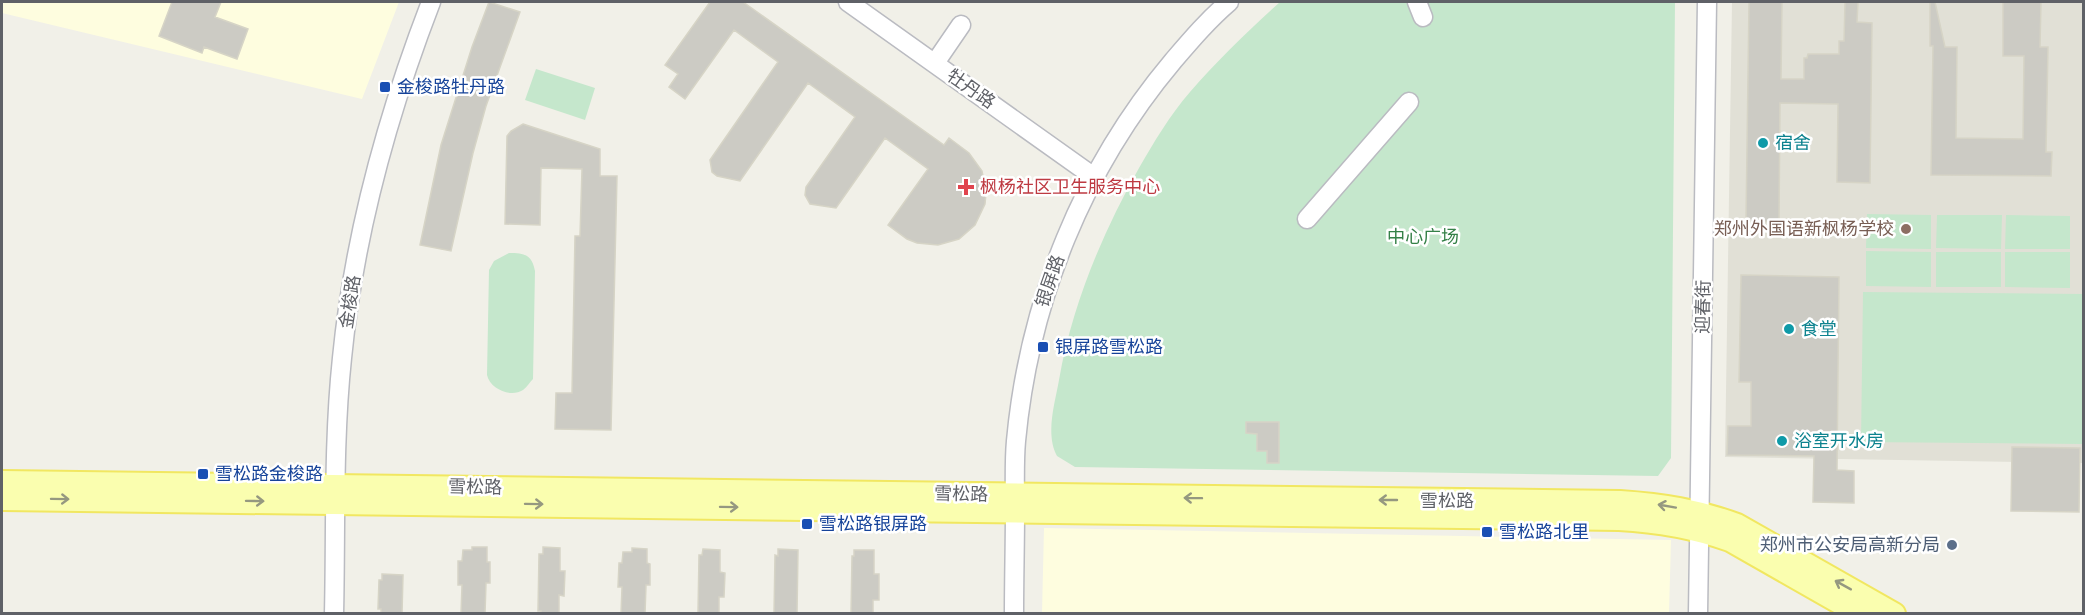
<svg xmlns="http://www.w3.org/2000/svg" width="2085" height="615" font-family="'DM Sans','Noto Sans SC',sans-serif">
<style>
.commercial{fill:#fefddf}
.education{fill:#e1e0d6}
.green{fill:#c5e7cc}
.building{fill:#cccbc4;stroke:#d6d4c6;stroke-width:1.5}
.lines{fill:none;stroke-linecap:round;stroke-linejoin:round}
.minor-casing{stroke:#babbc1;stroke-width:21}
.major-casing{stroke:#f1e761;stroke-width:26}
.minor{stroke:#fff;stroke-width:18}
.major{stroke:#fafeaf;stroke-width:22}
.oneway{stroke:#959880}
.transit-dot{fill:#1a4fb4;stroke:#fff;stroke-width:2}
.culture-dot{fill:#0f9aa8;stroke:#fff;stroke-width:2}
.health-dot{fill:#e0444e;stroke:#fff;stroke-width:2}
.education-dot{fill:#8d6e63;stroke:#fff;stroke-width:2}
.service-dot{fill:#5c6f8a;stroke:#fff;stroke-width:2}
.labels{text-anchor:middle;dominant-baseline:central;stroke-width:5;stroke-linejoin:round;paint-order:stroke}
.transit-label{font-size:18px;fill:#164399;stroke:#fff;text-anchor:start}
.street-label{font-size:18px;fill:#5f6167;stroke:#fff}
.culture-label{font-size:18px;fill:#0d838f;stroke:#fff;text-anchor:start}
.health-label{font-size:18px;fill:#be3a42;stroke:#fff;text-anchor:start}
.education-label{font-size:18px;fill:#785e54;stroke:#fff;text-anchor:end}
.park-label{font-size:18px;fill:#358148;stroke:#fff}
.service-label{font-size:18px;fill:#4e5e75;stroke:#fff;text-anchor:end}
</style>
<rect width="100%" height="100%" fill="#f1f0e8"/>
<path class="commercial" d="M2 2H399L362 99 2 13Z
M1044 528 1671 540 1669 613H1042Z"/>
<path class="education" d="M1732 2H2083V463L1725 457Z"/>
<path class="green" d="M1280 2H1675L1671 458 1658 476 1075 467 1057 456C1045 434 1055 403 1059 380 1072 305 1102 234 1139 168 1154 142 1170 115 1190 92 1218 60 1249 30 1280 2Z
M536 69 595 88 585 120 525 100Z
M1867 214 1931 215V249L1866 248Z
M1937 215H2002L2001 249 1936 248Z
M2006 215 2070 216V249H2005Z
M1866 251 1931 252V287L1866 286Z
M1936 252H2001V287H1936Z
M2005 252H2070V288L2005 287Z
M509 253C525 253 532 255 535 271L533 379C530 382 527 387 523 390 511 398 490 389 487 375L489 270 494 261Z
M1863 292 2083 294V444L1861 442Z"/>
<path class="building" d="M172 2H221L215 17 248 29 237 59 204 47 202 53 159 36Z
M489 2 520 12 486 106 473 153 451 251 420 245 441 145 472 47Z
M710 2H743L944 145 949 138 969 153 982 171 986 193 985 204 975 225 959 239 938 245 917 243 907 239 888 225 928 169 885 138 836 208 810 204 805 195 806 187 855 117 808 83 740 181 717 176 712 172 710 160 778 62 734 30 685 99 669 87 678 74 665 65Z
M1749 2H1782L1781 79H1804V58H1807L1808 54H1839V41H1844L1845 2H1858L1857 22 1872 23 1870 183 1837 182 1838 104 1780 103 1779 222 1746 221Z
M1930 2H1935L1945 47H1957L1956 138 2023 139 2024 56H2003V2H2041L2040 47H2048L2046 152H2052L2051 176 1931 175 1933 46H1930Z
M523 124 600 149V176H617L611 430 555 429 556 393H572L575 236H580L582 169 541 168 540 225 505 224 507 136 511 131Z
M1741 275 1839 277 1837 470 1854 471V503L1813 502 1814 456 1727 455 1728 426H1751V382H1739Z
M1246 422H1279V463H1267V451H1257V434L1246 433Z
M2012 447 2080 448 2079 512 2011 511Z
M472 547H487V562H490V583H486L485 614H461L462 585H458V561H462L463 550H472Z
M543 547 560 548V571H565L564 596 559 595V614H541V611H538L539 554H543Z
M632 548 647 549V563L650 564V585H646L645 614H621L622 587H618L619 563H622L623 552H632Z
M703 549 720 550V572L725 573 724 597H719V614L698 613 699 555H702Z
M778 549 798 550 797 614H774L775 555 778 556Z
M854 550H874V574H879V600H873V614H851L852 556H854Z
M382 574 403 575 402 614H381V609H378L379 580H382Z"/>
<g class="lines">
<g class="minor-casing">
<path id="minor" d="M848 2 1094 177
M1417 2 1423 17
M935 63 961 25
M1307 219 1409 102
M334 614C336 529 333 443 342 358 354 236 387 116 431 2
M1014 614C1014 579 1015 544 1015 509 1015 487 1014 463 1016 441 1029 301 1083 168 1173 61 1191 40 1208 20 1229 2
M1698 614 1707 2"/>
</g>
<g class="major-casing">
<path id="major" d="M2 482C541 487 1080 498 1620 502 1663 505 1696 510 1737 525L1894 614
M2 499 1619 519C1658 521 1693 527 1730 540L1860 614"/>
</g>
<use href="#minor" class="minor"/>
<use href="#major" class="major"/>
</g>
<defs><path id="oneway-shaft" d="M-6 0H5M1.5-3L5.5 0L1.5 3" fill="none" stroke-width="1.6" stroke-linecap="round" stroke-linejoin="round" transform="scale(1.5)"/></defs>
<g class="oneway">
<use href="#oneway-shaft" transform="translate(1193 498) rotate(-179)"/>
<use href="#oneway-shaft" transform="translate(60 499) rotate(1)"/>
<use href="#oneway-shaft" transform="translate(1388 500) rotate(-180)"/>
<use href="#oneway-shaft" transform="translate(255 501) rotate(1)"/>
<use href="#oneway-shaft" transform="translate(534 504) rotate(1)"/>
<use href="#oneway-shaft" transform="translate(1667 506) rotate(-170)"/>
<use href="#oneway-shaft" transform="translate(729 507) rotate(1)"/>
<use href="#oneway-shaft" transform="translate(1843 585) rotate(-151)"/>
</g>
<g class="transit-dot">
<rect x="379" y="81" width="12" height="12" rx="3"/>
<rect x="1037" y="341" width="12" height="12" rx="3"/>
<rect x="197" y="468" width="12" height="12" rx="3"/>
<rect x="801" y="518" width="12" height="12" rx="3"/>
<rect x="1481" y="526" width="12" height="12" rx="3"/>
</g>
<g class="culture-dot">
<circle cx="1763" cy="143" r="6"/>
<circle cx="1789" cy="329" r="6"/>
<circle cx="1782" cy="441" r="6"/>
</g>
<path class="health-dot" d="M963 178h6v6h6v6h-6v6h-6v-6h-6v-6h6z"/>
<circle class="education-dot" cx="1906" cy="229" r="6"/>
<circle class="service-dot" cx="1952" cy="545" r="6"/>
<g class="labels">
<g class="transit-label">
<text x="397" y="87">金梭路牡丹路</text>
<text x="1055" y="347">银屏路雪松路</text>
<text x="215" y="474">雪松路金梭路</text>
<text x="819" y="524">雪松路银屏路</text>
<text x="1499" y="532">雪松路北里</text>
</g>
<g class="street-label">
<text transform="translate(971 89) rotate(35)">牡丹路</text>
<text transform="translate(1050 281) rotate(-71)">银屏路</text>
<text transform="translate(350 302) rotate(-81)">金梭路</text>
<text transform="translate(1703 307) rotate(-89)">迎春街</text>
<text transform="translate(475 487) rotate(1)">雪松路</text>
<text transform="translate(961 494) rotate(1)">雪松路</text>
<text x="1447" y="501">雪松路</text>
</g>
<g class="culture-label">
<text x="1775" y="143">宿舍</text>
<text x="1801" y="329">食堂</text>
<text x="1794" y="441">浴室开水房</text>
</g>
<g class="health-label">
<text x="980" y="187">枫杨社区卫生服务中心</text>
</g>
<g class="education-label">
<text x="1894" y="229">郑州外国语新枫杨学校</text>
</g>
<g class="park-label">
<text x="1423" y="237">中心广场</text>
</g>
<g class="service-label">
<text x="1940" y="545">郑州市公安局高新分局</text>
</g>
</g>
<rect width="2085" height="615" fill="none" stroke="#5f6167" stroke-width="6"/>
</svg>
